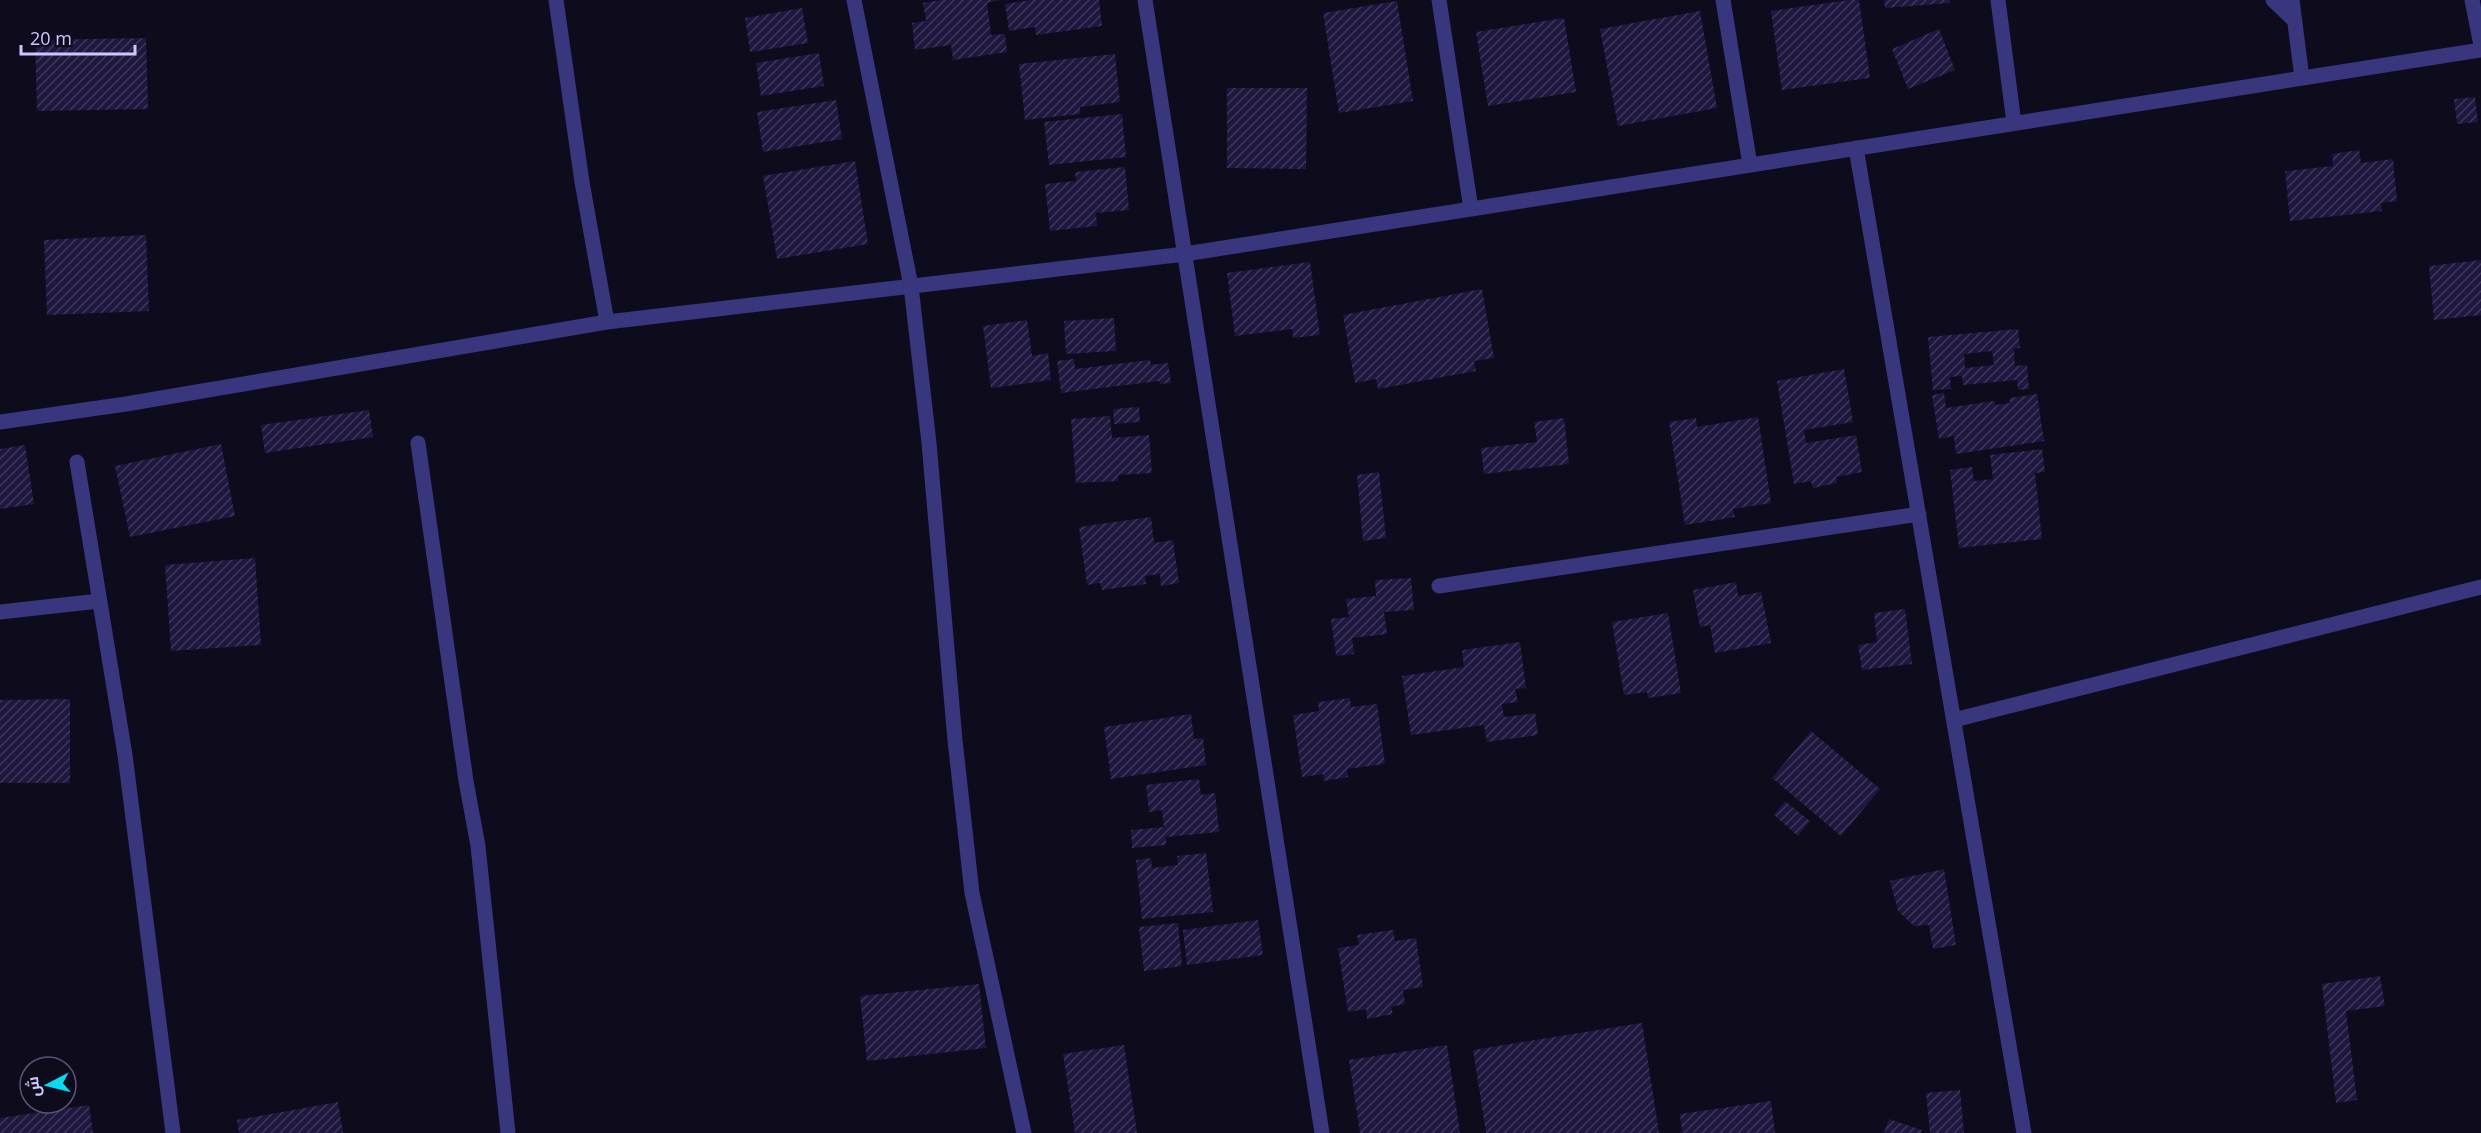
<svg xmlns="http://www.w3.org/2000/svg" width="2481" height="1133" font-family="'Open Sans',Cairo,sans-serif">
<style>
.building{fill:url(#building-hatch);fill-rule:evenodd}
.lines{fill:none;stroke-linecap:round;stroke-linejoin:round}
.minor{stroke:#38367c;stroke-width:15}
</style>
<defs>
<pattern id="building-hatch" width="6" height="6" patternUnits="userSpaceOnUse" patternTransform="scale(1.5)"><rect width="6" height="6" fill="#1f173e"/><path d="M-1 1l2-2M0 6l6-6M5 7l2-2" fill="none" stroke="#3e375b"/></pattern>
</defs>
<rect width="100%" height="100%" fill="#0e0b1d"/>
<path class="building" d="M941 0H1000L987 3 991 35 1005 34 1007 52 953 60 951 45 915 50 912 23 926 21 923 3Z
M1032 0H1099L1102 26 1036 35 1035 27 1009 31 1005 4Z
M1849 0H1859L1870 78 1782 90 1771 11Z
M1884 0H1950V3L1885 8Z
M1397 1 1413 101 1339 113 1323 13Z
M802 8 808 43 750 52 745 18Z
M1700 11 1717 108 1618 126 1600 29Z
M1564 18 1576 92 1488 106 1476 32Z
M1939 29 1955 70 1908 89 1892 49Z
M146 38 148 109 37 111 35 40Z
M819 53 824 86 761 96 756 63Z
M1115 54 1120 102 1080 107V114L1025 120 1019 64Z
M1227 88H1307L1306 169 1227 168Z
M2475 97 2478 122 2457 124 2454 99Z
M836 100 842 139 763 152 757 112Z
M1122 114 1126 157 1049 165 1044 122Z
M2359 150 2361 163 2393 159 2397 201 2381 203 2382 211 2290 221 2285 171 2333 166 2332 154Z
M855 161 868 244 777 259 763 176Z
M1125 167 1129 210 1096 213 1097 226 1050 231 1045 184 1076 181 1075 172Z
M146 235 149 311 47 315 44 240Z
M2481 260V315L2434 320 2429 266Z
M1310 262 1320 335 1293 338 1292 329 1235 336 1227 273Z
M1482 289 1494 358 1474 361 1476 371 1378 389 1376 379 1355 383 1343 315Z
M1114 318 1116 351 1066 354 1064 321Z
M1027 320 1032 356 1048 353 1051 380 991 388 983 326Z
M2018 329 2020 348 2014 349 2015 366 2027 365 2029 389 2018 390 2017 380 1963 385 1962 376 1950 377 1951 389 1933 390 1928 337ZM1992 351 1994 365 1965 368 1964 354Z
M1074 359 1075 369 1150 360 1151 365 1168 363 1171 383 1160 384 1159 381 1061 393 1057 361Z
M1844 369 1853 422 1804 430 1806 443 1856 435 1862 472 1836 477 1837 483 1813 488 1811 481 1794 484 1777 381Z
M1944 393 1946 408 1994 401 1995 405 2010 403 2009 398 2037 394 2044 441 1956 454 1954 436 1939 439 1932 395Z
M1139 407 1140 422 1114 424 1113 409Z
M369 410 373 437 265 453 261 425Z
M1110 416 1112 438 1149 435 1152 473 1118 475V481L1076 483 1071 419Z
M1758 417 1771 503 1733 509 1735 517 1685 525 1669 422 1696 418 1697 427Z
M1564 418 1569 464 1484 474 1481 448 1537 442 1534 422Z
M221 444 235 516 130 537 115 466Z
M25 445 34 504 0 509V449Z
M2042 449 2045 472 2035 473 2042 539 1959 548 1950 470 1972 467 1974 481 1993 479 1990 455Z
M1379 472 1386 538 1363 541 1357 475Z
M1151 517 1154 543 1173 540 1179 583 1161 586 1160 574 1145 576 1146 584 1102 590 1100 583 1087 585 1079 527Z
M255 558 261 645 171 651 165 565Z
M1411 578 1414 610 1384 612 1387 634 1352 638 1354 654 1336 656 1331 619 1349 617 1346 599 1376 596 1375 580Z
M1736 582 1738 596 1761 592 1771 643 1715 653 1710 625 1700 627 1693 590Z
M1905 609 1912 664 1862 670 1858 645 1877 642 1874 613Z
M1668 613 1681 693 1648 698 1647 692 1624 695 1612 622Z
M1520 642 1526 688 1515 689 1518 702 1502 704 1504 717 1535 713 1538 735 1487 742 1484 725 1411 735 1402 676 1464 667 1462 650Z
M1350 698 1351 707 1377 704 1385 764 1347 769 1348 777 1324 781 1323 774 1302 777 1293 715 1319 711 1318 702Z
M70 699V783H0V700Z
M1191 714 1194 739 1203 738 1206 765 1111 779 1104 727Z
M1811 731 1880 789 1841 836 1772 778Z
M1199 779 1201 795 1215 793 1219 832 1166 837V845L1132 848 1131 830 1164 827 1162 810 1149 812 1146 785Z
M1785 801 1810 821 1798 836 1774 815Z
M1206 853 1213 912 1142 919 1136 860 1151 858 1152 868 1178 865 1177 856Z
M1944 869 1956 945 1933 949 1929 925 1914 926 1898 911 1890 881Z
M1258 920 1263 955 1187 965 1183 930Z
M1178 923 1182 966 1144 971 1139 927Z
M1393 930 1395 941 1416 938 1423 987 1403 990 1405 1004 1391 1007 1393 1014 1367 1019 1366 1009 1348 1012 1338 948 1359 945 1357 935Z
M2380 976 2385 1006 2346 1011 2357 1100 2336 1103 2322 984Z
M979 984 986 1048 867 1061 860 996Z
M1642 1023 1659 1133H1486L1473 1050Z
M1124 1045 1137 1133H1075L1063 1054Z
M1447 1045 1460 1133H1360L1349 1060Z
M1960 1090 1964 1133H1930L1926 1093Z
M1771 1101 1775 1133H1682L1680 1114Z
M338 1102 343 1133H239L237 1120Z
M89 1105 93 1133H0V1118Z
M1889 1119 1922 1130 1921 1133H1884Z"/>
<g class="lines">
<path class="minor" d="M556 0 582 182 607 322
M854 0 911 286 929 443 955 740 972 893 1024 1133
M1145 0 1322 1133
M1439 0 1471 209
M1723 0 1750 165
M1998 0 2014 123
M2273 0 2295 21
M2292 0 2302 78
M2472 0 2481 45
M1856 148 2024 1133
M0 422 126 404 607 322 1185 254 2481 50
M418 443 466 781 478 846 508 1133
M77 462 125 755 173 1133
M1439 586 1919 514
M0 612 99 601
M1954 720 2481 587"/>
</g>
<g transform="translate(48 1085) rotate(263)"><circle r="28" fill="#0e0b1d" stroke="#5a5677" stroke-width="1.5"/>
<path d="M0-4.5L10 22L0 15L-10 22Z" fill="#00dcf2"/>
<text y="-9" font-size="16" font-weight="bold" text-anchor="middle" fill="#cdc7ff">ش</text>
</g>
<path d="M21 45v9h114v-9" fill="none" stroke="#cdc7ff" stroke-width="3"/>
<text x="30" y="45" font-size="18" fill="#cdc7ff" stroke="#0e0b1d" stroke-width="4.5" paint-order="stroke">20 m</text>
</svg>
